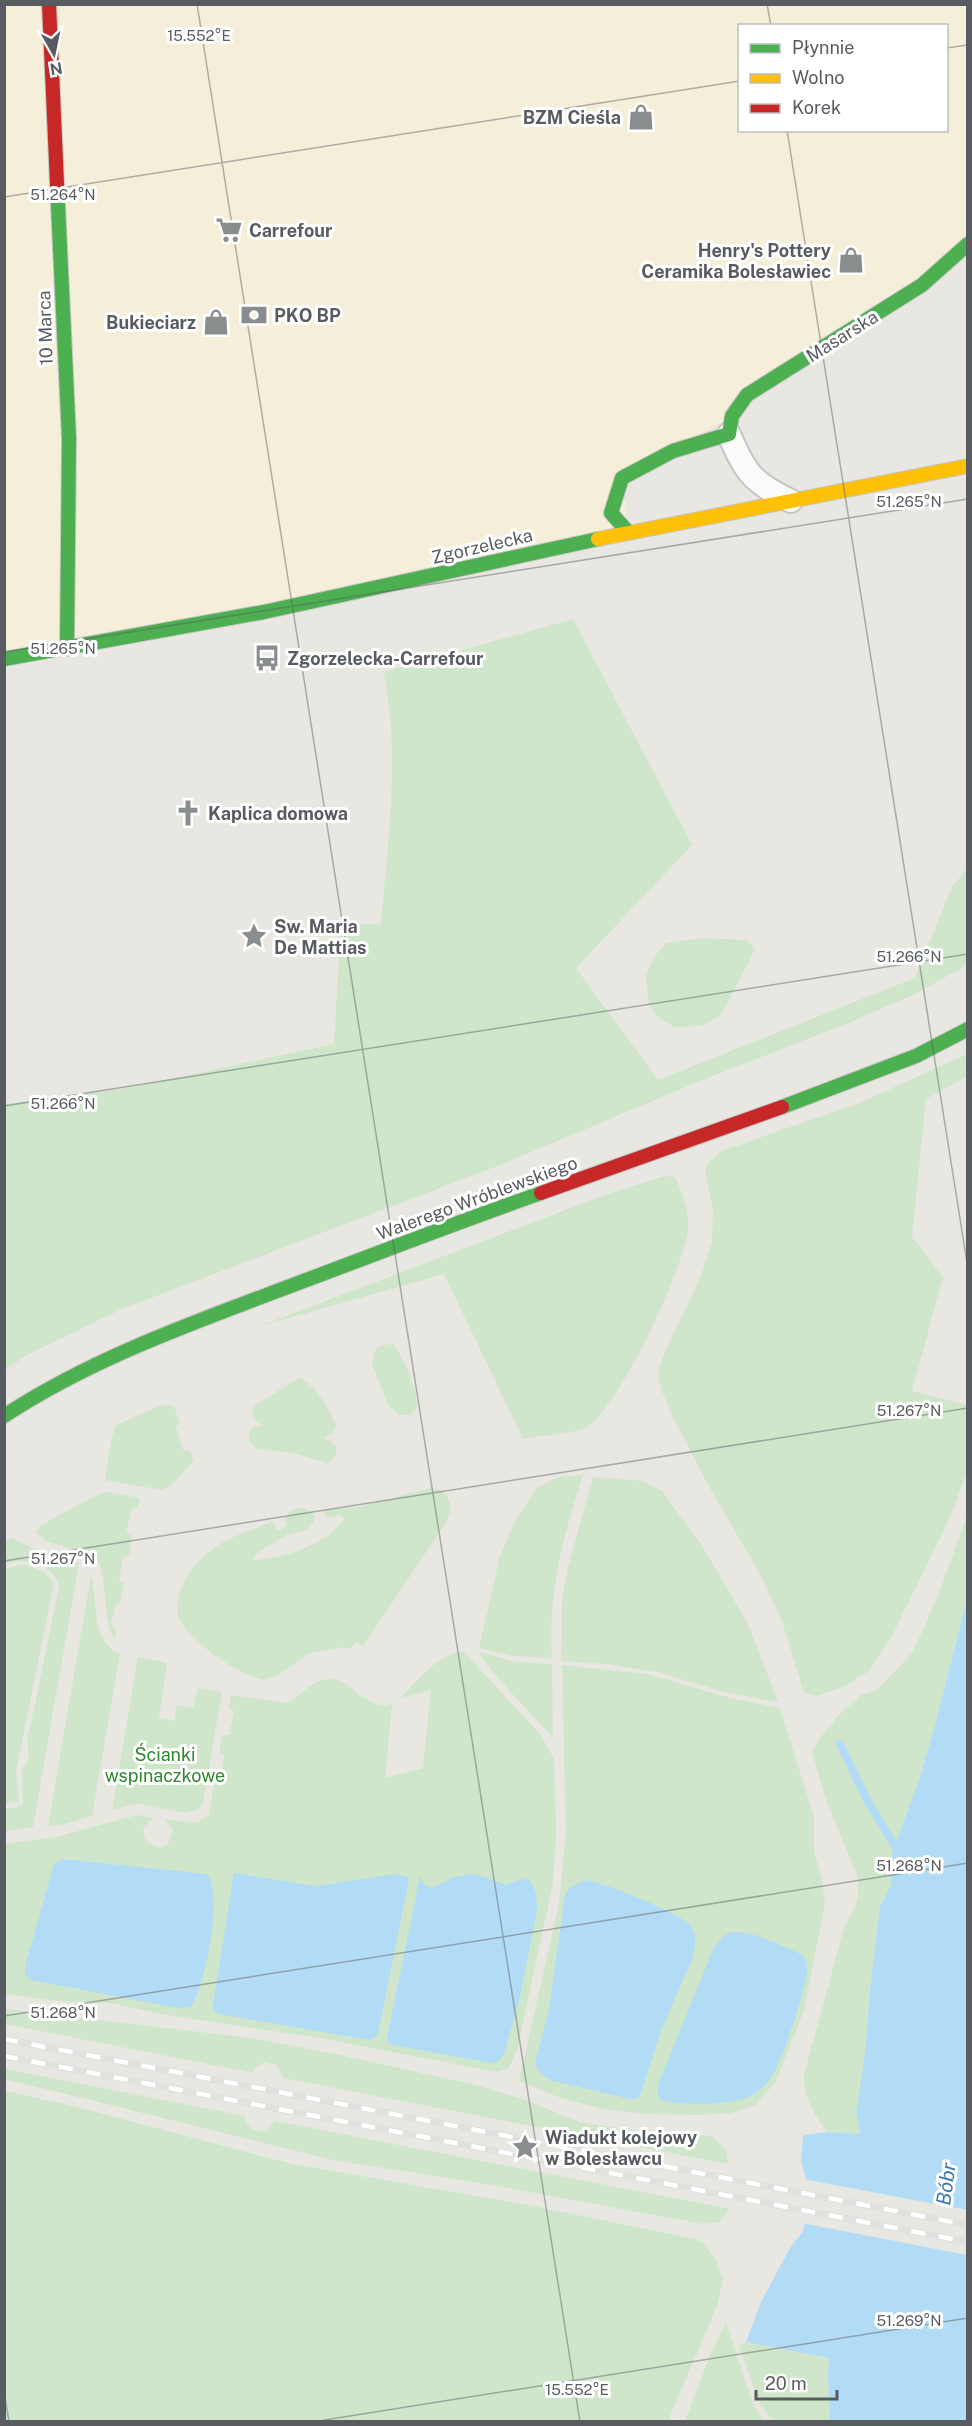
<svg xmlns="http://www.w3.org/2000/svg" width="972" height="2426" font-family="'Public Sans',sans-serif">
<style>
.commercial{fill:#f5eed8;fill-rule:evenodd}
.green{fill:#cfe6cb}
.water{fill:#b2dcf6}
.pier{fill:#e8e7e2}
.lines{fill:none;stroke-linecap:round;stroke-linejoin:round}
.stream{stroke:#b2dcf6;stroke-width:8}
.street-casing{stroke:#c5c5c5;stroke-width:26}
.fast-casing{stroke:#c5c5c4;stroke-width:16}
.slow-casing{stroke:#c5c5c4;stroke-width:16}
.jam-casing{stroke:#c5c5c4;stroke-width:16}
.street{stroke:#fcfbfb;stroke-width:22}
.fast{stroke:#4caf50;stroke-width:14}
.slow{stroke:#ffc107;stroke-width:14}
.jam{stroke:#c62828;stroke-width:14}
.rail-casing{stroke:#e1e1e0;stroke-width:7}
.rail{stroke:#fff;stroke-width:4.5;stroke-dasharray:14;stroke-linecap:butt}
.ticks{fill:none;stroke:#585c61;stroke-width:1.5;stroke-opacity:0.45}
.labels{text-anchor:middle;dominant-baseline:central;stroke-width:6;stroke-linejoin:round;paint-order:stroke}
.poi-label{font-size:18px;font-weight:bold;fill:#585c61;stroke:#fff;text-anchor:start}
.street-label{font-size:18px;fill:#585c61;stroke:#fff}
.park-label{font-size:18px;fill:#318632;stroke:#fff}
.water-label{font-size:20px;font-style:italic;fill:#3678b4;stroke:#fff}
.ticks-label{font-size:15px;text-anchor:middle;fill:#585c61;stroke:#fff;stroke-width:6;stroke-linejoin:round;paint-order:stroke}
</style>
<rect width="100%" height="100%" fill="#e8e7e2"/>
<path class="commercial" d="M5 5H967V244L732 416 622 478 628 532 5 659ZM740 26H946V130H740Z"/>
<path class="green" d="M573 619 692 845 576 968 658 1080 915 978 952 887 967 869V965L915 994 851 1022 700 1081 500 1165 122 1309 29 1354 5 1369V1104L128 1088 334 1044 341 922 381 925C388 841 400 756 384 672Z
M703 938 746 940 755 949 722 1014 704 1025 676 1028 659 1018 649 1005 646 976 654 957 666 943Z
M967 1054V1077L926 1099 912 1237 943 1277 912 1391 967 1405V1472L951 1515 893 1634 869 1671 843 1687 817 1696 804 1693 782 1621 761 1576 707 1483 672 1415 662 1391 658 1374 663 1356 701 1276 712 1241 713 1209 705 1172 708 1163 721 1151 857 1104Z
M665 1176 675 1177C683 1194 689 1210 688 1229 685 1266 618 1410 586 1428 578 1432 535 1437 523 1439L444 1274 257 1327 605 1195Z
M393 1344C404 1357 418 1391 417 1408L410 1415H399L388 1405 372 1364 375 1350 383 1345Z
M299 1378C315 1383 331 1411 336 1427L332 1434 324 1437 336 1446C337 1455 335 1459 327 1463L293 1453 257 1449 249 1442V1432L253 1427 263 1426C254 1420 250 1417 254 1406Z
M162 1405 174 1406 180 1424 176 1426 183 1450 190 1451 194 1460 173 1484 162 1490 105 1480 111 1441 116 1425Z
M583 1475C562 1541 548 1589 552 1659L513 1656 479 1648 500 1556 515 1521 537 1488 558 1477Z
M593 1477 643 1481 662 1491 701 1544 748 1624 778 1702 723 1692 658 1672 605 1664 561 1661 562 1599 568 1567Z
M432 1488C450 1492 454 1504 447 1521L363 1646 356 1642 351 1649 344 1647 310 1653 278 1675 263 1680C242 1674 219 1660 203 1646 196 1639 186 1631 181 1622 167 1598 194 1561 214 1548 231 1536 253 1529 273 1522L277 1530H281L287 1525 285 1517 291 1511 301 1507 313 1513 315 1520C306 1536 299 1529 286 1536 274 1541 263 1549 253 1557L255 1560C285 1557 325 1546 344 1519L340 1515 326 1518 325 1510 359 1507Z
M107 1492 140 1498 138 1508H132L126 1532 132 1536 129 1556 123 1557 119 1582 124 1583 120 1603 116 1604 111 1624 116 1631 115 1639C101 1623 110 1578 95 1556L46 1541 36 1533 38 1528 45 1523 97 1495Z
M967 1516V1599L934 1729 919 1780 890 1859 891 1885 880 1906 870 1990 865 2054 856 2112 860 2135 827 2132C814 2115 803 2097 804 2075L844 1928 855 1908 858 1897V1877L827 1803 812 1752 820 1738 838 1716 861 1695 877 1690 913 1652 939 1593Z
M12 1538 32 1548 79 1563 33 1827 5 1831V1809L23 1806 22 1771 29 1759 27 1742 59 1587C55 1564 25 1557 5 1564V1541Z
M20 1565C34 1567 54 1571 53 1588L16 1771 19 1802 5 1803V1569Z
M91 1576C98 1602 91 1642 120 1654L92 1816 65 1824 48 1826Z
M463 1651 540 1734 554 1759 556 1834 553 1883 517 2050 509 2068 496 2072 325 2039 161 2014 110 2003 59 2001 5 1994 4 1844 56 1837 137 1815 154 1818 143 1828 146 1842 159 1848 168 1844 173 1830 164 1819 197 1823 209 1815 214 1783H220L224 1755 219 1754 222 1735H229L234 1711 229 1709 231 1695 287 1703C299 1697 310 1683 323 1680 352 1672 361 1712 392 1704L385 1778 423 1768 431 1690 399 1699C419 1679 435 1657 463 1651Z
M478 1652 512 1661 552 1664 553 1738 496 1676Z
M138 1657 167 1663 159 1718 174 1721 177 1705 193 1708 198 1688 222 1692 203 1804 199 1809 186 1813 138 1804 112 1810Z
M562 1665 647 1674 731 1698 780 1708 814 1817V1851L822 1881 825 1904 804 2010 776 2081 756 2105 731 2113 698 2115 647 2114 602 2109 561 2098 519 2081 559 1904 566 1831Z
M4 2009 251 2038 340 2055 476 2085 525 2100 580 2122 631 2130 685 2131 713 2137 726 2149 728 2164 283 2078 277 2065 264 2062 254 2069 253 2073 5 2024Z
M5 2069 245 2116V2119L251 2129 265 2132 275 2121 730 2209 719 2222 703 2224 492 2185 333 2160 5 2079Z
M5 2091 73 2106 292 2164 528 2205 695 2239 703 2243 715 2258 723 2280 717 2306 668 2421H5Z
M726 2322 754 2406 765 2421H685L711 2353Z
M746 2342 829 2358 828 2376 830 2421H774L760 2405 739 2346Z"/>
<path class="water" d="M967 1599V2421H830L828 2376 829 2358 746 2342 761 2302 790 2248 803 2231 810 2191 801 2162 803 2135 827 2132 860 2134 856 2112 865 2054 870 1990 880 1906 891 1885 890 1859 919 1780 934 1729Z
M62 1859 207 1874C224 1894 205 1986 191 2007L178 2008 31 1980 25 1975V1966L54 1864Z
M234 1873 317 1886 396 1874 408 1877 409 1880 378 2033 375 2038 368 2040 219 2014 214 2011 213 2005Z
M473 1874 485 1877 505 1885 522 1879 530 1880C536 1889 537 1899 537 1911L519 2001 504 2054 499 2061 492 2063 393 2045 388 2043 387 2038 420 1876 423 1883 431 1888 455 1877Z
M584 1880C601 1881 680 1913 690 1925 698 1934 695 1946 693 1957L661 2031 640 2096 635 2100 553 2081C543 2076 538 2073 535 2062L549 2010 565 1895 569 1888Z
M732 1932C755 1931 782 1946 803 1955 806 1960 807 1966 807 1972 805 1990 782 2062 772 2076 768 2083 762 2088 756 2093 737 2106 683 2106 661 2100L658 2096V2085L714 1947 724 1936Z"/>
<path class="pier" d="M803 2179 967 2210V2255L802 2223 807 2191Z"/>
<g class="lines">
<path class="stream" d="M840 1744 869 1804 900 1854"/>
<g class="street-casing">
<path id="street" d="M729 434C745 473 753 483 791 501"/>
</g>
<g class="fast-casing">
<path id="fast" d="M57 184 69 438 67 649
M628 532 611 513 622 478 673 451 729 434 732 416 747 395 922 285 968 244
M4 659 264 612 598 539
M782 1107 916 1056 968 1029
M4 1416C92 1358 195 1322 293 1285 376 1254 458 1222 541 1193"/>
</g>
<g class="slow-casing">
<path id="slow" d="M598 539 968 466"/>
</g>
<g class="jam-casing">
<path id="jam" d="M49 4 57 184
M541 1193 782 1107"/>
</g>
<use href="#street" class="street"/>
<use href="#fast" class="fast"/>
<use href="#slow" class="slow"/>
<use href="#jam" class="jam"/>
<g class="rail-casing">
<path id="rail" d="M4 2039 968 2225
M4 2056 968 2242"/>
</g>
<use href="#rail" class="rail"/>
</g>
<path class="ticks" d="M197 4 580 2422M767 4 771 26M946 48 968 45M787 130 968 1269M4 197 740 81M4 652 968 499M4 1106 968 954M4 1561 968 1408M4 2016 968 1863M4 2391 9 2422M312 2422 968 2318"/>
<defs>
<g id="shop-bare" transform="scale(2.07)"><path d="M-5-2.5h2.3a2.7 3.5 0 0 1 5.4 0H5L5.5 6h-11ZM-1.5-2.5h3a1.5 2.3 0 0 0-3 0Z" fill="#8a8d8e" stroke="#fff" stroke-width="2.5" paint-order="stroke"/></g>
<g id="supermarket-bare" transform="scale(2.07)"><path d="M-6-5.5h2.5l.6 2H6L4.5 2H-2.5L-4.4-4H-6ZM-1.5 3.2a1.3 1.3 0 1 0 .1 0ZM3 3.2a1.3 1.3 0 1 0 .1 0Z" fill="#8a8d8e" stroke="#fff" stroke-width="2.5" paint-order="stroke"/></g>
<g id="bank-bare" transform="scale(2.07)"><path d="M-6-4H6V4H-6ZM0-2.3a2.3 2.3 0 1 0 0 4.6a2.3 2.3 0 1 0 0-4.6Z" fill="#8a8d8e" stroke="#fff" stroke-width="2.5" paint-order="stroke"/></g>
<g id="bus-bare" transform="scale(2.07)"><path d="M-5-6H5V4H4V6H2V4H-2V6H-4V4H-5ZM-3.5-4V0h7V-4ZM-3.5 1.2v1.5H-2V1.2ZM2 1.2v1.5H3.5V1.2Z" fill="#8a8d8e" stroke="#fff" stroke-width="2.5" paint-order="stroke"/></g>
<g id="church-bare" transform="scale(2.07)"><path d="M-1.2-6h2.4v3.5h3.3v2.4h-3.3V6h-2.4V-.1h-3.3v-2.4h3.3Z" fill="#8a8d8e" stroke="#fff" stroke-width="2.5" paint-order="stroke"/></g>
<g id="sight-bare" transform="scale(2.07)"><path d="M0-6L1.8-2.2L6-1.7L2.9 1.2L3.7 5.4L0 3.3L-3.7 5.4L-2.9 1.2L-6-1.7L-1.8-2.2Z" fill="#8a8d8e" stroke="#fff" stroke-width="2.5" paint-order="stroke"/></g>
</defs>
<g fill-rule="evenodd">
<use href="#shop-bare" x="641" y="117"/>
<use href="#supermarket-bare" x="229" y="230"/>
<use href="#shop-bare" x="851" y="260"/>
<use href="#bank-bare" x="254" y="315"/>
<use href="#shop-bare" x="216" y="322"/>
<use href="#bus-bare" x="267" y="658"/>
<use href="#church-bare" x="188" y="813"/>
<use href="#sight-bare" x="254" y="936"/>
<use href="#sight-bare" x="525" y="2147"/>
</g>
<g class="labels">
<g class="poi-label">
<text x="621" y="117" text-anchor="end">BZM Cieśla</text>
<text x="249" y="230">Carrefour</text>
<text x="831" y="250" text-anchor="end">Henry's Pottery<tspan x="831" dy="21">Ceramika Bolesławiec</tspan></text>
<text x="274" y="315">PKO BP</text>
<text x="196" y="322" text-anchor="end">Bukieciarz</text>
<text x="287" y="658">Zgorzelecka-Carrefour</text>
<text x="208" y="813">Kaplica domowa</text>
<text x="274" y="926">Sw. Maria<tspan x="274" dy="21">De Mattias</tspan></text>
<text x="545" y="2137">Wiadukt kolejowy<tspan x="545" dy="21">w Bolesławcu</tspan></text>
</g>
<g class="street-label">
<text transform="translate(45 328) rotate(-92)">10 Marca</text>
<text transform="translate(842 336) rotate(-32)">Masarska</text>
<text transform="translate(482 546) rotate(-13)">Zgorzelecka</text>
<text transform="translate(477 1198) rotate(-20)">Walerego Wróblewskiego</text>
</g>
<g class="park-label">
<text x="165" y="1754">Ścianki<tspan x="165" dy="21">wspinaczkowe</tspan></text>
</g>
<g class="water-label">
<text transform="translate(946 2184) rotate(-82)">Bóbr</text>
</g>
</g>
<g class="ticks-label">
<text x="199" y="41">15.552°E</text>
<text x="63" y="200">51.264°N</text>
<text x="909" y="507">51.265°N</text>
<text x="63" y="654">51.265°N</text>
<text x="909" y="962">51.266°N</text>
<text x="63" y="1109">51.266°N</text>
<text x="909" y="1416">51.267°N</text>
<text x="63" y="1564">51.267°N</text>
<text x="909" y="1871">51.268°N</text>
<text x="63" y="2018">51.268°N</text>
<text x="909" y="2326">51.269°N</text>
<text x="577" y="2395">15.552°E</text>
</g>
<rect width="972" height="2426" fill="none" stroke="#585c61" stroke-width="12"/>
<rect x="738" y="24" width="210" height="108" fill="#ffffff" stroke="#bcbec0" stroke-width="1.5"/>
<rect x="750" y="44" width="30" height="9" fill="#4caf50" stroke="#bcbec0" stroke-width="1.5"/>
<text x="792" y="54" font-size="18" fill="#585c61">Płynnie</text>
<rect x="750" y="74" width="30" height="9" fill="#ffc107" stroke="#bcbec0" stroke-width="1.5"/>
<text x="792" y="84" font-size="18" fill="#585c61">Wolno</text>
<rect x="750" y="104" width="30" height="9" fill="#c62828" stroke="#bcbec0" stroke-width="1.5"/>
<text x="792" y="114" font-size="18" fill="#585c61">Korek</text>
<g transform="translate(54 54) rotate(171)" stroke="#ffffff" stroke-width="4.5" paint-order="stroke">
<path d="M0-4.5L10 22L0 15L-10 22Z" fill="#585c61"/>
<text y="-9" font-size="16" font-weight="bold" text-anchor="middle" fill="#585c61">N</text>
</g>
<path d="M756 2390v9h81v-9" fill="none" stroke="#585c61" stroke-width="3"/>
<text x="765" y="2390" font-size="18" fill="#585c61" stroke="#ffffff" stroke-width="4.5" paint-order="stroke">20 m</text>
</svg>
